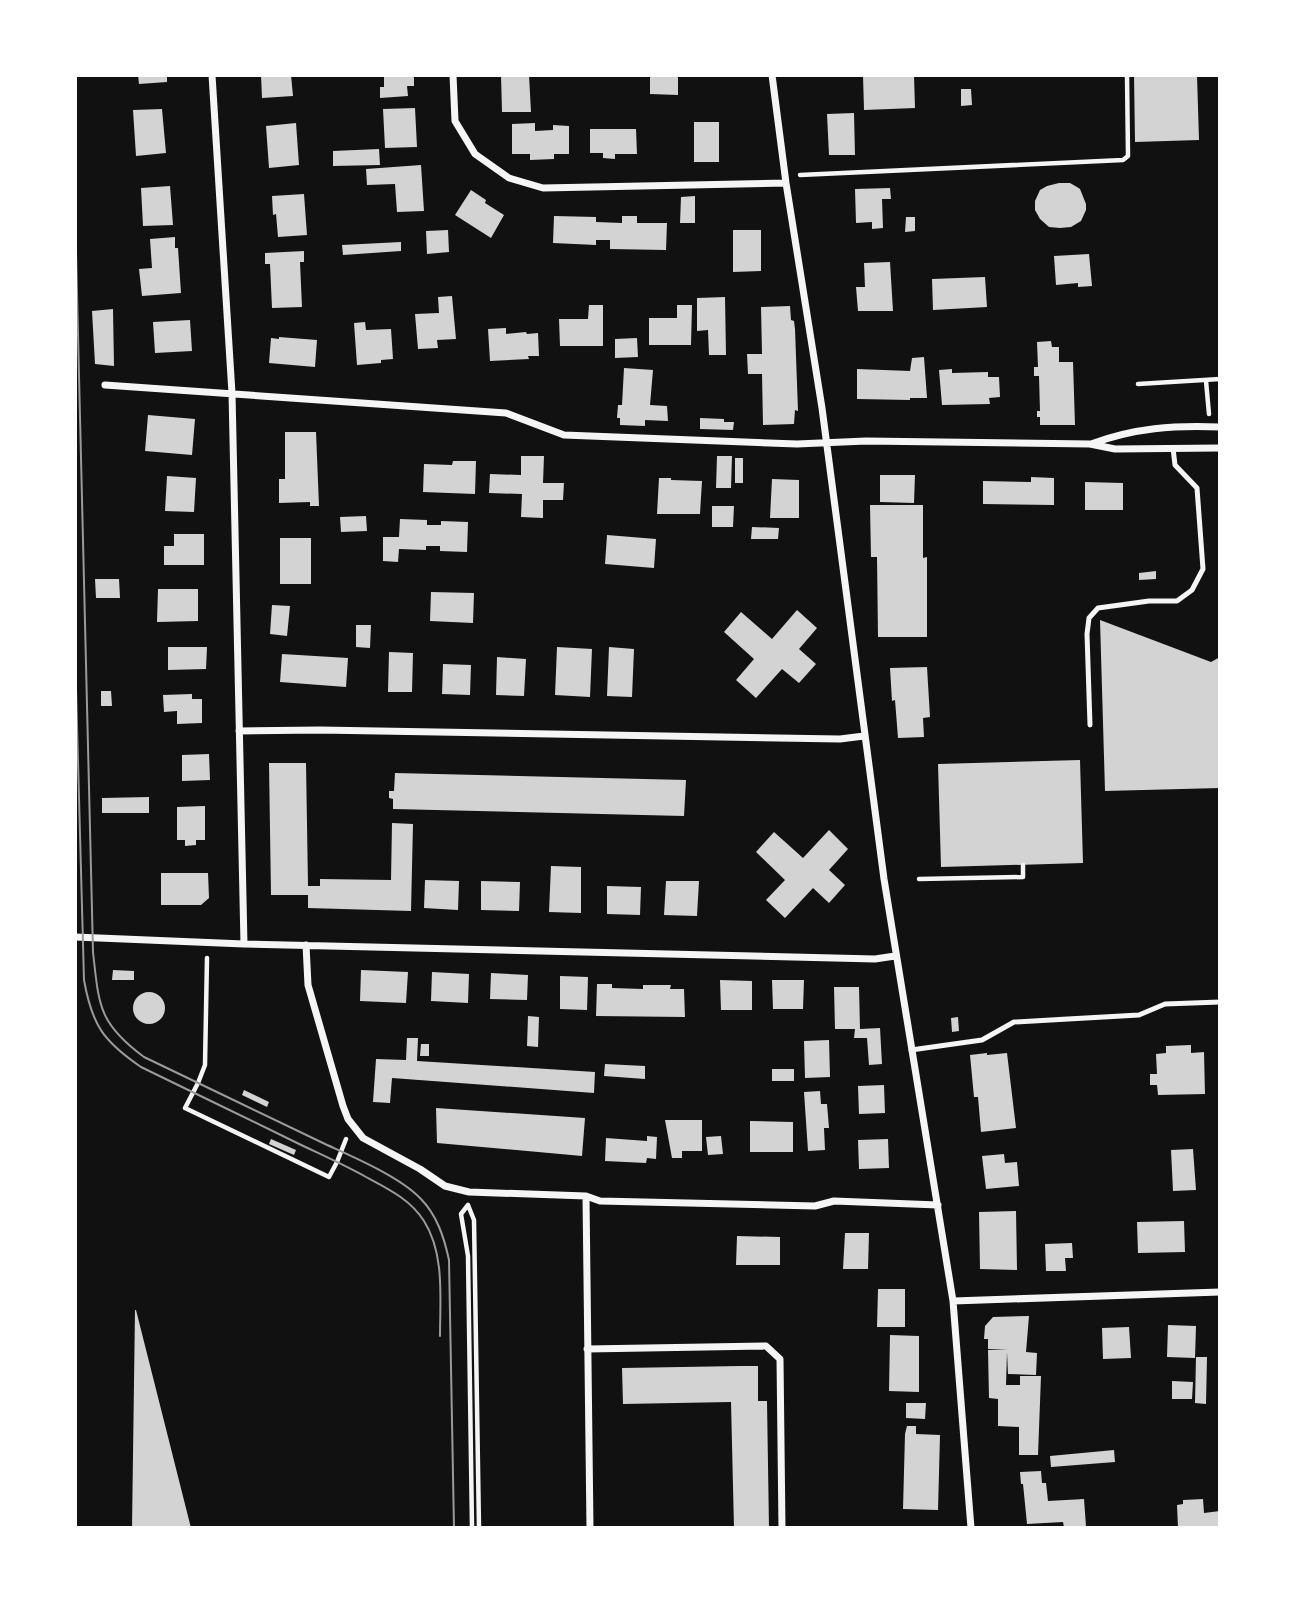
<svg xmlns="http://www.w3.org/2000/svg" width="1295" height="1603" font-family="Raleway,sans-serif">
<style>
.building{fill:#d3d3d3}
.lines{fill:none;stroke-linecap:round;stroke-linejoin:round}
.path{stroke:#f5f5f5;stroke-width:4.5}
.service{stroke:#f5f5f5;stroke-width:5}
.minor{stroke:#f5f5f5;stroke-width:7}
.tram{stroke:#9a9a9a;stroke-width:2}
</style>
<rect width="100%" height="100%" fill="#111"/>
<path class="building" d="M138 75H167V82L139 84Z
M261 75H291L293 96 262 98Z
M384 75H414V86H407L408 96 380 98V87H384Z
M501 75H529L531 112H502Z
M650 75H678V95L650 94Z
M863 75H914L915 108 864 110Z
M1134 75H1197L1199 140 1135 142Z
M961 89H971L972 105 961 106Z
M415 108 417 147 385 148 383 109Z
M162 109 166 153 136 156 133 110Z
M854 113 855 155H829L827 114Z
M694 122H719V162H694Z
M296 123 299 165 269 168 266 126Z
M535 123V131L553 130V125L569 126V154H554V159L530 160V154H512V124Z
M590 129H636L637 154H615V159L603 158V153H590Z
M379 149 380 165 333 166V151Z
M421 165 424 211 397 212 395 184 367 185 366 169Z
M1059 183H1070L1077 187 1080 189 1086 204V210L1081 221 1071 227 1060 228 1049 227 1040 219 1035 210V201L1040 190 1047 186Z
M170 186 173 225 143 226 141 188Z
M890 188 891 199H882L883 228 872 229V222L856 223 855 189Z
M471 190 486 200 485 203 504 215 491 238 455 215Z
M304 194 307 235 278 237 276 214 273 215 272 196Z
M695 196V223H680L681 197Z
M554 216 596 217V222L622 223V216H637V223H667L666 250 610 249V240H596V245L553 243Z
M906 217H915V231L905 232Z
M448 230 449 252 427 254 426 231Z
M733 230H761V271L733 272Z
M175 237V248H178L181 293 142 296 139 269 152 268 150 239Z
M401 242V251L343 255 342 245Z
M304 251V262H300L302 307 272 308 270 264H265V253Z
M1089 254 1092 286 1078 287V283L1056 285 1054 256Z
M890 262 893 311H858L856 287H865L864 263Z
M985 277 987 307 933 310 932 279Z
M452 296 456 339 437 340 438 348 418 349 415 314 439 313 438 297Z
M725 297 726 355H709L708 330 697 331V298Z
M589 305H603V346H560L559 319H588Z
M677 305H692L691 345H649V318H677Z
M790 306 791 320 794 321 795 329 798 411 795 410 794 424 763 425 762 374H748L747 354H762L761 307Z
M113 309 114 366 95 364 92 311Z
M190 320 192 351 155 353 153 322Z
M365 322 366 330 391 329 393 359 381 360V363L357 365 354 323Z
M506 328V334L526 332 527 334 538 333 539 356H528L529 359 490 361 488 329Z
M279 337 317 340 315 367 269 363 271 338 279 339Z
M637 338 638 357 615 358V339Z
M1051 341 1052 347H1059V362H1073L1075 425H1040V417H1037V411H1040L1039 376H1034V367H1038L1037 342Z
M924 357 927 398H910V400L857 399V369L910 371 912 358Z
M624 368 653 370 650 405 667 406 668 421 645 420V426L620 425V418H617L618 405H622Z
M952 369V373L988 372V377H999L1000 397 989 398 990 404 942 405 939 370Z
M148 415 195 419 192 455 145 451Z
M700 418 724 419V422H734L733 430 700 429Z
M285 432H316L319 506H310V502L279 503V479H285Z
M521 456H544L543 483H564L563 500H543V518L521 517 522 494 489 493 490 474 521 475Z
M717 456H732L731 488H716Z
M735 458H743V483H735Z
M453 461H476L475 494 423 492 424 464 452 465Z
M880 475H915L914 503 880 502Z
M167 476 196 478 194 512 165 511Z
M1031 477 1054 478V505L983 504V481L1031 482Z
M659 478H671V480L702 481 700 514H657Z
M772 479 799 480V518H770Z
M1085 482 1123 483V510H1085Z
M870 505H923V558L927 557V637H878L877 557H871Z
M712 506H734L733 527H712Z
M366 516 367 531 341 532 340 517Z
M400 519 427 520V525H441V521L468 522 467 552 440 551V546H426V550L399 549 398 562 383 561V537H399Z
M752 527 779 528 778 539H751Z
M174 534H204V565H164V546H174Z
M607 535 656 539 654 568 605 564Z
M280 538H311V584H280Z
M1156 571V579L1139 580V573Z
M95 579H119L120 598H96Z
M158 589H198V621L157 622Z
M431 592 474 593 473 623 430 621Z
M272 605 290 606 287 636 270 634Z
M797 610 817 628 799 649 816 664 799 683 782 669 756 698 736 680 754 659 724 632 741 612 772 639Z
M1100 620 1211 662 1220 657V788L1105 791Z
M356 625H371L370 648 356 647Z
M168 647H207L206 669 168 670Z
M557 647 592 649 590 697 555 695Z
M609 647 634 649 632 697 607 696Z
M389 652 413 653 412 692H388Z
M282 654 348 658 346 687 280 682Z
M497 657 526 659 524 696 496 695Z
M443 664 471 665 470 695 442 694Z
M927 667 930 717 923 718 924 737 898 738 895 700 892 701 890 668Z
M101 691H111L112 706H101Z
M192 694V699H202V723L177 724V711L164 712 163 695Z
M209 754 210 780 182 781V755Z
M1080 760 1083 863 941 867 938 764Z
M269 763H306L308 886H320V879L391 880 392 823 413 824 411 911 308 908V895H271Z
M395 773 686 780 684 816 393 809V799L389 798V791H394Z
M149 797V813H102V798Z
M205 806V840H196V845L185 846V840H177V807Z
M829 830 848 849 829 870 845 885 829 903 813 888 785 918 766 900 785 880 756 852 774 832 803 858Z
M551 866 581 867V913L549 912Z
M161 873H208L209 898 201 905H161Z
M425 880 459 881 458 910 424 908Z
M481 881 520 882 519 911 481 910Z
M666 881H699L697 916 664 915Z
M607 886 641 887 640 915 607 914Z
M113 970 134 971V980H112Z
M361 970 408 972 406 1003 360 1001Z
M432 972 469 974 468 1003 431 1001Z
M491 973 528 975 527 1000 490 999Z
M560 976 588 977 587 1010 560 1009Z
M720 980 752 981V1010H721Z
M772 980H804L803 1009H773Z
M597 984H612V988L643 989V985H671L670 989H684L685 1017 596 1016Z
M834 987H859L860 1029 880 1028 882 1064 869 1065 867 1038H854L855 1029H835Z
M133 1008a16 16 0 1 1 32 0a16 16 0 1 1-32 0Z
M528 1016 539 1017 538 1047 527 1046Z
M958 1017 959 1031 952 1032 951 1018Z
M407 1038H418L417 1061 595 1072 594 1093 392 1078 390 1103 373 1102 376 1059 406 1060Z
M829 1040 830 1077 805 1078 804 1041Z
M421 1044H429V1056H420Z
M1191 1045V1053L1204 1052 1205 1094 1158 1095 1157 1085H1150V1074H1157L1156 1054 1166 1053V1046Z
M987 1053V1055L1007 1053 1016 1128 981 1132 978 1097H974L970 1055Z
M605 1064 645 1066V1079L604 1076Z
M772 1069H794V1081H772Z
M884 1085 885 1113 859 1114 858 1086Z
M244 1090 269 1102 267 1107 242 1095Z
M820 1091 821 1104H827L829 1128H824L825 1150 808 1151 804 1092Z
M436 1108 585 1118 582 1156 437 1143Z
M665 1120H702V1151H682V1158H672Z
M750 1121 793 1122V1152H750Z
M647 1136 657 1137 656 1159 647 1158 646 1163 605 1161 606 1138 647 1141Z
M721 1136 723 1154 708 1155 706 1137Z
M271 1139 296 1150 294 1155 269 1144Z
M888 1139 889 1168 859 1169 858 1140Z
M1193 1149 1196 1190 1173 1191 1171 1150Z
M1004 1154 1005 1163 1017 1162 1019 1186 986 1189 982 1156Z
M1016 1211 1017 1270 980 1269 979 1212Z
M1184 1221 1185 1252 1138 1253 1137 1222Z
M845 1233H869L868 1269H843Z
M737 1236 780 1237V1265H736Z
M1072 1243 1073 1258H1065L1066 1271H1046L1045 1244Z
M878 1289H905V1327H877Z
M135 1310H136L191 1528H132Z
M1029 1316 1026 1352 1037 1353 1036 1375 1008 1374 1007 1352 1006 1385H1020V1376H1041L1038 1455H1019V1427L998 1426V1399L989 1398 988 1350 1008 1349H988V1339H984L985 1326 993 1317Z
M1168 1325 1196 1326 1195 1358 1167 1357Z
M1129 1327 1131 1358 1103 1359 1102 1328Z
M890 1335 919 1336V1392L889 1391Z
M1196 1357H1207L1206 1404 1195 1403Z
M741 1366H758V1401H767L769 1528H734L731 1402 623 1404 622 1368Z
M1172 1381 1193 1382 1192 1399H1172Z
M906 1403H926L925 1419 906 1418Z
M907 1426H916V1434L940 1435 938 1510 903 1509 905 1434Z
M1114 1450 1115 1462 1051 1467 1050 1456Z
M1041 1471 1042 1483H1046L1048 1501 1084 1499 1086 1526 1064 1527 1063 1522 1027 1524 1023 1484H1021L1020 1472Z
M1203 1499 1204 1513 1220 1511V1528H1178L1177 1505 1183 1504V1500Z"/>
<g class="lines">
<path class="path" d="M800 175 1123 160 1128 156 1127 75
M1206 381 1209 414
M1138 384 1220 379
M919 879 1023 877V865
M207 958 205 1065 198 1083 185 1108 329 1177 337 1162 346 1139
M468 1205 461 1214 468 1256 472 1528
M468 1205 474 1220 479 1528"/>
<path class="service" d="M1090 725 1087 634 1089 618 1098 608 1149 601H1177L1192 590 1203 569 1197 488 1175 465 1173 448
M911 1050 982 1040 1014 1022 1139 1015 1165 1004 1220 1002"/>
<path class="minor" d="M212 75 232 393 244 944
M453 75 455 121 475 154 509 178 543 188 786 183
M772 75 786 183 822 408 884 879 953 1301 971 1528
M105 385 506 413 564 435 797 444 866 441 1090 444 1115 449 1220 448
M1091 444C1134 428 1174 425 1220 427
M239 731 320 730 840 739 864 736
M75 937 244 944 875 959 895 956
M306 945 308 985 343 1106 348 1119 363 1138 420 1169 445 1186 469 1192 586 1196 600 1201 815 1206 834 1201 938 1205
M586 1196 590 1528
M953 1301 1220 1292
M587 1349 766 1346 780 1359 782 1528"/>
<path class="tram" d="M75 211 93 952C99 1005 98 1023 144 1057 204 1086 263 1114 323 1143 351 1156 399 1176 420 1198 437 1215 444 1237 449 1260L454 1528
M75 652 84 980C92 1025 103 1041 141 1067 190 1091 240 1115 289 1139 315 1152 341 1163 366 1177 388 1189 410 1199 424 1221 445 1254 440 1299 440 1336"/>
</g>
<rect width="1295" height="1603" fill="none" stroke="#ffffff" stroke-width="154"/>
</svg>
